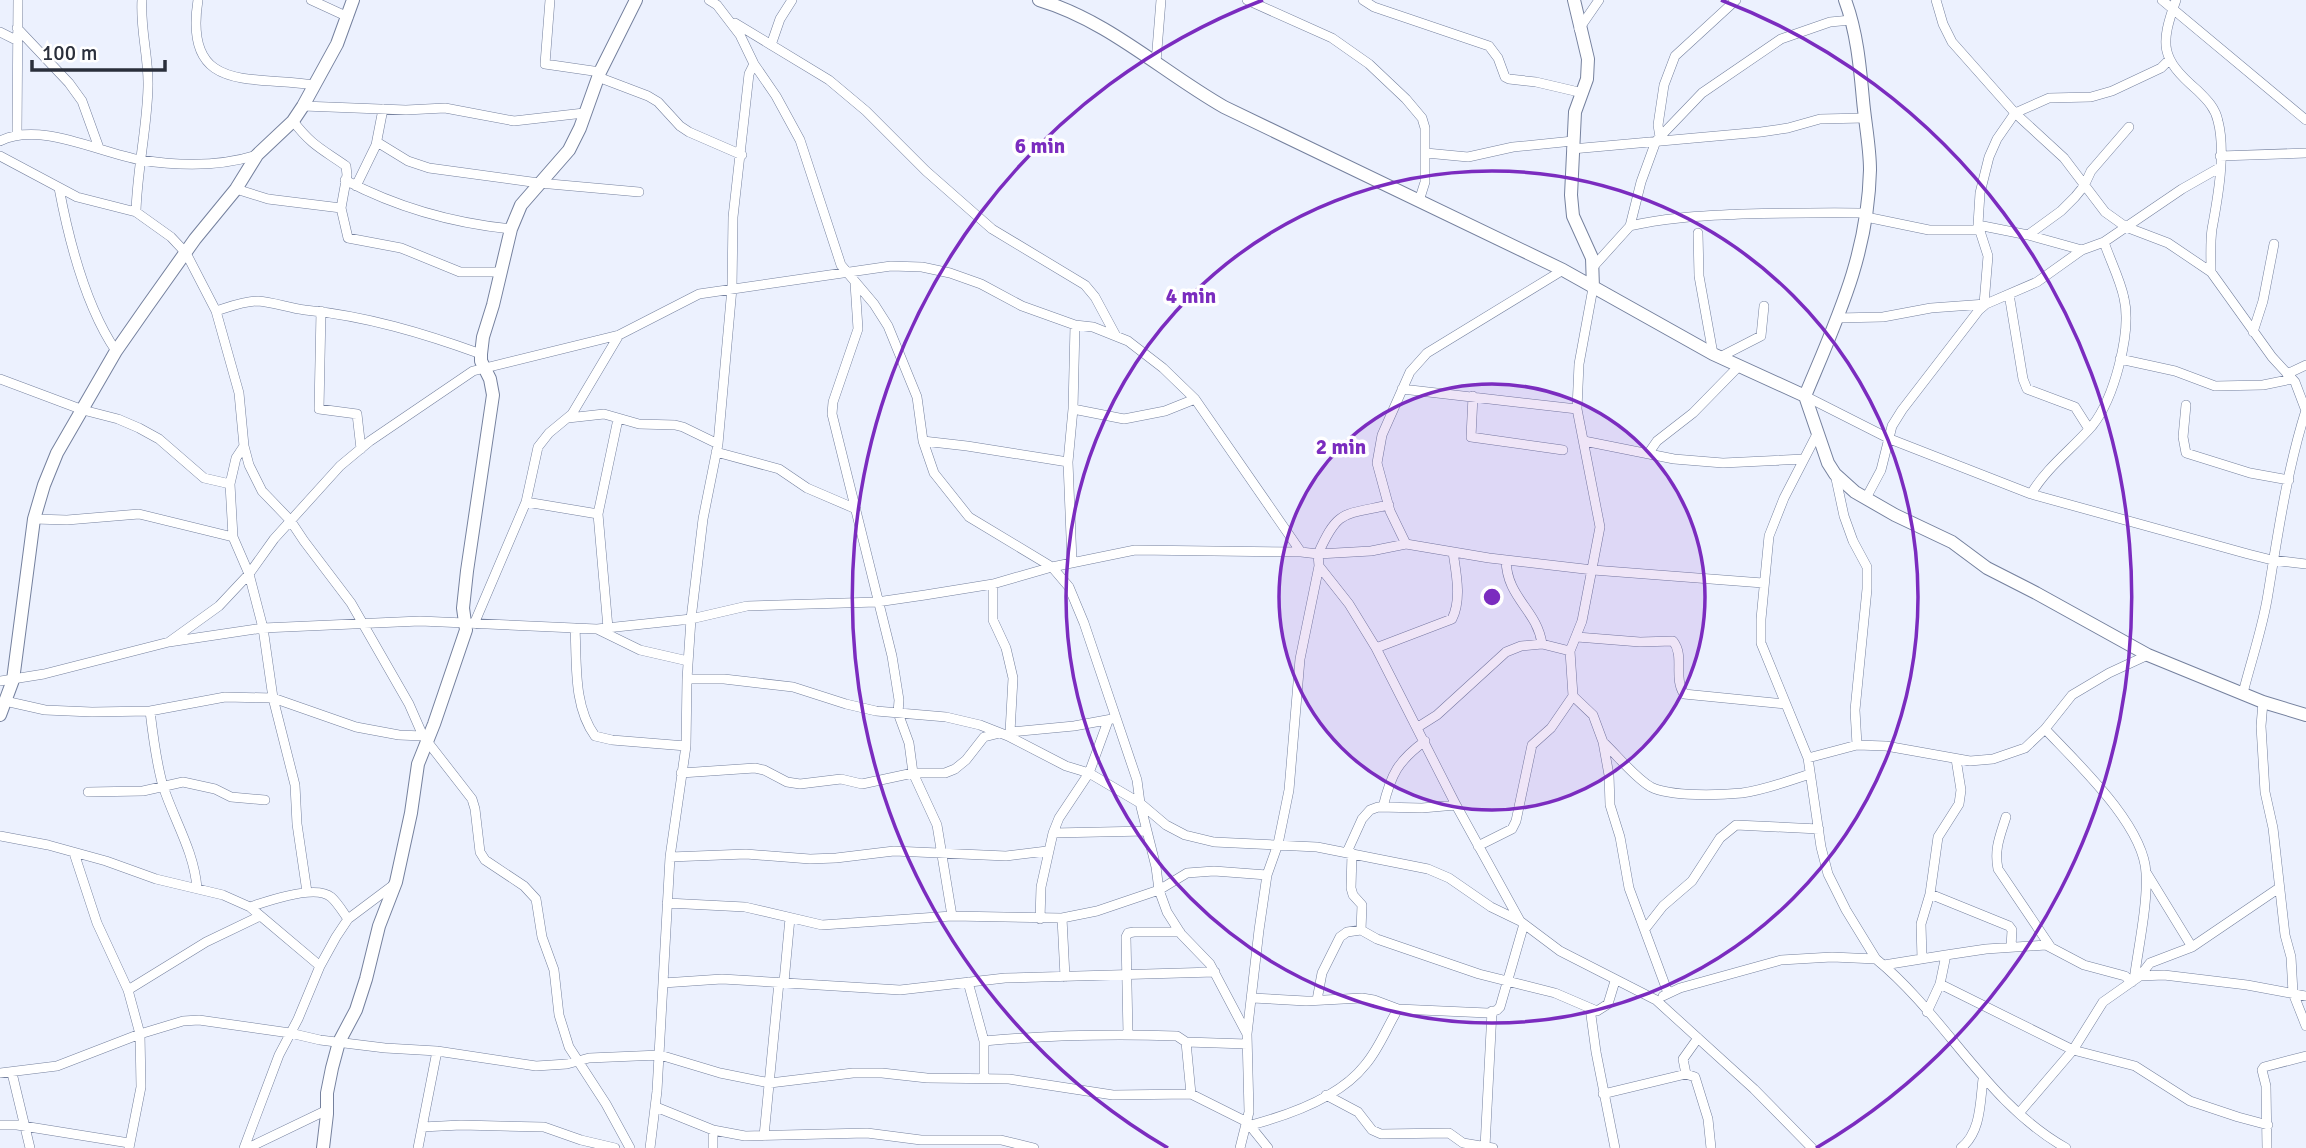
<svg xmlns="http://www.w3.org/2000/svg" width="2306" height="1148" font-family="Signika,sans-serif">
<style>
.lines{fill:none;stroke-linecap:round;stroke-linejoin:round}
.street-casing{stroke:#75819e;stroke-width:10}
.secondary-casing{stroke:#75819e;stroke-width:14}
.street{stroke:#fff;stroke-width:9}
.secondary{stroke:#fff;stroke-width:12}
.ring{fill:none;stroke:#7b2cbf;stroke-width:3.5}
.centre{fill:#7b2cbf;stroke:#fff;stroke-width:3.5}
.ring-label{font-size:21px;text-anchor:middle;font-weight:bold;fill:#7b2cbf;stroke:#fff;stroke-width:7;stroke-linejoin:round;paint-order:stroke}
</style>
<rect width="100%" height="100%" fill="#ecf1fe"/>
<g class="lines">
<g class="street-casing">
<path id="street" d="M198 0C183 95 252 75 315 85
M311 0 348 17
M550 0 545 64 600 72
M709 0 717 5 740 35 754 64 776 96 800 140 841 265 874 304 888 326 917 397 923 441 934 473 969 517 1052 567 1069 587 1084 623 1137 780 1140 803 1156 867 1159 890 1167 912 1181 934 1210 964 1247 1034
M1247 0 1332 38 1369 64 1406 99 1422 118 1425 128V182L1419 201
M1363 0 1374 7 1489 46 1498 58 1505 77 1509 79 1536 82 1583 93
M1936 0 1943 24 1952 42 2015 113 2064 158 2105 212 2126 227 2168 243 2211 272 2272 357 2295 382 2306 411
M2162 0 2306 120
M2176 0C2160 45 2160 58 2197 90 2206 99 2215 107 2218 121 2226 152 2218 197 2212 229 2210 243 2211 258 2211 272
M735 23 829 80 866 111 926 171 992 229 1085 285 1095 297 1116 336
M17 28 69 83 82 101 99 148
M1579 29 1599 0
M0 32 16 40
M771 45 780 19 792 0
M1156 62 1161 0
M598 77 648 96 658 102 680 126 689 132 742 155
M303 106 406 110 445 108 514 121 584 113
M293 121C312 146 322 149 346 166L347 175 341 208 348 238 401 248 460 272H500
M17 134 18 0
M1660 137 1658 125 1664 85 1675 56 1736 0
M0 141C41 121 99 153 141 160 179 166 219 167 257 155
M377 142 408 161 429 168 539 183 639 192
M1572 149 1761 132 1788 128 1820 119 1864 118
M1426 153 1468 157 1513 147 1573 141
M0 156 77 197 136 212 171 237 186 253 216 311 239 393 244 446 249 465 262 491 290 520 304 541 351 603 409 704 423 736 472 799 475 809 480 852 485 860 524 886 536 899 542 937 554 970 559 1015 569 1047 606 1104 630 1148
M2220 156 2306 153
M345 180C398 208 452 223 511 229
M356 186 376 145 383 109
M59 188C69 241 86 307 116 351
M236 189 268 199 341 208
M136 212C137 170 147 129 148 87 149 58 140 30 142 0
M1866 217 1929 230H1980
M1978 225 2028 235 2082 250
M1630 226C1667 217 1704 216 1742 214 1784 213 1825 212 1867 213
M1698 233 1699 276 1713 354
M2028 235 2061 211 2075 197 2084 186 2091 171 2129 127
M1593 267 1630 226 1641 182 1656 141 1702 93 1781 39 1830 22 1851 20
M855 283 858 329 833 402 832 414 892 656 899 700 898 713 909 743 913 773 937 825 952 916
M1593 288 1579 364 1577 409 1600 527 1582 621 1570 651 1573 696 1593 715 1603 742 1609 775 1610 805 1620 837 1629 888 1668 993
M2009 294 2023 379 2027 389 2075 407 2089 429
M1984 304 1988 256 1978 225 1980 193 1989 157 1997 139 2015 113 2049 98 2091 97 2112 91 2161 68 2168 61
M216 311C229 307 244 301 258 301 273 302 289 308 305 310 366 316 423 333 481 354
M321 311 319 409 357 414 361 449
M1837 318 1883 317 1931 308 1986 304
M2253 332 2263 301 2274 244
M1720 357 1761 336 1764 306
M2120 359 2175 371 2215 386 2263 385 2292 379
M2287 374 2306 365
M0 379 83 410 118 419 139 428 159 439 204 478 230 484
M1402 389 1577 409
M1473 396 1471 437 1563 450
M1805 396 1890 439 2031 494 2248 554 2272 560 2306 564
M2186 405 2183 437 2186 453 2250 473 2289 480
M1073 409 1124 419 1165 411 1195 399
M568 418 604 414 639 424 675 425 683 427 718 444
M1817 434 1784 498 1769 536 1761 619V643L1808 758 1821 847 1828 874 1846 910 1876 959
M923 441 967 446 1068 462
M1584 441 1674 459 1723 463 1804 459
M244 446 236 458 230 484 233 537 249 574 263 628 273 698 295 785 297 824 307 892
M716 452 779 469 807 488 856 509
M1648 454 1657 441 1693 413 1739 366
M1835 474 1844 516 1853 541 1867 567V589L1855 710 1857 745
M2031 494C2047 467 2072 449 2092 426 2114 399 2132 332 2124 298 2120 279 2110 260 2104 242
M1866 498 1881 470 1892 426 1902 410 1979 310 1986 304 2037 282 2082 250 2104 242 2182 189 2219 168
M526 502 598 514
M34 519 67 520 139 514 233 537
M1406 544 1390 511 1377 463 1382 435 1410 372 1427 353 1563 270
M1318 554 1371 551 1406 544 1489 558 1593 570 1763 583
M1318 554C1338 509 1343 515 1389 505
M1506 560C1507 599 1537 609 1542 644
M1072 562 1068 462 1073 409 1075 325
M993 584V620L1006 648 1013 678 1010 732
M474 624 526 502 538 447 549 433 572 414 619 335
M575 628C577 663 573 706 595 736L612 740 686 746
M608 628 598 514 618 419
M597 629 640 650 688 661
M1577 637 1640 642 1673 641C1685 656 1673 677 1684 694L1786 704
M169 642 219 606 249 574 274 539 340 466 370 441 473 371 619 335 699 294 891 266 922 267 950 273 981 284 1022 306 1075 325 1093 327 1128 341 1163 368 1195 399 1301 552 1318 554 1319 566 1349 604 1376 648 1456 805 1520 921 1560 951 1656 1000 1754 1089 1812 1148
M1376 648 1452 619C1462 599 1456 573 1453 552
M687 679H724L793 687 846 704 876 711 946 717 980 725 1008 736 1066 766 1089 773 1140 803 1166 825 1185 835 1214 842 1317 847 1428 869 1449 878 1491 907 1520 921
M0 681 44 674 169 642 263 628 420 621 597 629 691 619 747 606 877 602 925 595 993 584 1052 567 1135 550 1301 552
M2243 693C2251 661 2263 627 2268 594 2278 533 2287 470 2306 410
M5 701 45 710 92 712 150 711 225 697 273 698 356 727 399 735 423 736
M2263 702 2261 726 2265 792 2273 828 2285 935 2291 957 2293 993 2306 1026
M150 711C153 736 156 762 163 786 174 820 194 851 197 888
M1418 727 1437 715 1506 652 1521 646 1542 644 1570 651
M2045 729C2077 763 2144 825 2146 873 2148 904 2138 949 2134 980
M1009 735 1010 732 1074 726 1112 719
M1603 742C1617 755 1635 778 1651 787 1671 797 1720 795 1742 793 1765 790 1788 781 1810 774
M1808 758 1857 745 1886 746 1970 761 1993 759 2025 748 2045 729 2072 695 2109 673 2148 655
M681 773 755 768 764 770 787 782 800 784 841 779 862 784 913 773H945L955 769 966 760 984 737 1000 733
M88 792 143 791 183 782 215 789 231 797 265 800
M1383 807C1391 774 1398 761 1425 741
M2006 817C2000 836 1994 849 1998 869L2050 946
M1053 833 1147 831
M0 836 48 845 106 861 156 879 223 895 250 907 320 966
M1478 846 1512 829 1516 821 1532 745 1551 728 1573 696
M1347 852 1362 819 1370 810 1378 807 1422 808 1456 805
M74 853 97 923 128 990 140 1034 141 1087 129 1148
M1352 853 1351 888 1353 895 1362 905 1361 930
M670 857 746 854 810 859 836 858 894 851 1006 856 1047 851
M2146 872 2192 947
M1930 894 2009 926 2012 930 2011 947
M667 903 745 907 822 925 952 916 1062 918 1097 911 1159 890 1187 873 1214 871 1267 875
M250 907C267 901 316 884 331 897 337 902 343 912 348 919
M1062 918 1065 977
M1040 919 1041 887 1053 833 1059 818 1089 773 1108 721
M1645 929 1663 906 1692 881 1720 838 1736 825 1819 829
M1922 959 1921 924 1930 894 1938 837 1959 804 1961 790 1956 759
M1884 965 1946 955
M2140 976 2150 963 2192 947 2279 888
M784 982 790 918
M968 982 984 1041V1077
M663 983 722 979 900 990 1005 978 1215 972
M1940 984 2073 1050 2135 1066 2190 1101 2238 1117 2268 1125
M128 990 206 942 260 916
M1663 996 1680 988 1781 960 1832 957 1876 959C1946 1016 1986 1103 2066 1148
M1252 998 1306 1001 1362 998 1374 1000 1398 1009 1488 1013 1497 1010 1500 1007 1524 924
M1317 1000 1322 973 1340 937 1347 932 1361 930 1377 939 1479 974 1555 993 1597 1011 1608 1004 1615 981
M1590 1008 1596 1052 1615 1148
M1927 1012 1940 984 1946 955 1986 949 2046 945 2084 965 2125 976 2132 982
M1128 1035 1126 937 1128 933 1134 932H1180
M984 1041C1049 1035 1113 1034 1177 1036L1186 1042 1247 1044
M1186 1042 1191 1094
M0 1073 57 1066 140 1034 183 1021 199 1020 290 1033 320 1040 385 1048 437 1051 536 1066 567 1064 589 1058 660 1055 720 1073 770 1083 853 1073H882L927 1078 1009 1079 1113 1095 1191 1094 1247 1122 1268 1148
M12 1073 30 1148
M1686 1074 1683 1059 1698 1038
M1603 1094 1686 1074 1695 1077 1708 1119 1711 1148
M1326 1095 1358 1112 1372 1130 1381 1134 1449 1133 1463 1143 1493 1148
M656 1107 713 1130 745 1136 867 1133 921 1140H1001L1034 1148
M2020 1112 2073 1050 2103 1002 2140 976 2164 975 2247 985 2306 996
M0 1125H17L129 1143
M1251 1125C1289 1115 1340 1097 1365 1065 1379 1049 1387 1027 1398 1009
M422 1127 461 1125 544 1127 581 1140 615 1148
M764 1136 779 982
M1485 1147 1492 1011
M244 1148 279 1055 298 1019 320 966 336 937 348 919 392 886
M248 1148 327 1110
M418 1148 437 1051
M650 1148 657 1091 670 857 686 746 687 679 691 619 703 519 718 444 732 288 733 217 749 74 754 64
M713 1148V1130
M1240 1148 1249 1112 1247 1034 1259 930 1267 875 1278 844 1289 790 1300 659 1319 566
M1961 1148C1981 1132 1980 1103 1983 1079
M2267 1148 2266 1086 2262 1070 2264 1067 2306 1056"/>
</g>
<g class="secondary-casing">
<path id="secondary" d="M1039 0C1109 21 1161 71 1224 107L1563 270 1713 354 1805 396
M1574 0 1588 59 1587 79 1575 112 1571 195 1573 216 1592 258 1593 288
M1845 0C1857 32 1860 67 1863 100 1865 123 1870 147 1870 170 1868 255 1837 319 1805 396L1828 463 1835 474 1855 492 1895 515 1952 542 1987 568 2036 593 2148 655 2263 702 2306 715
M0 715 13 680 34 519 44 485 57 453 116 351 146 308 195 239 236 189 257 155 293 121 303 106 337 44 353 0
M323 1148 327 1114V1093L332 1068 339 1042 356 1010 366 979 379 926 396 882 411 813 418 764 434 724 466 630 463 608 467 571 493 395 490 379 481 361V354L483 337 493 305 511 229 521 205 569 150 580 128 600 72 636 0"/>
</g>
<use href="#street" class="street"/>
<use href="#secondary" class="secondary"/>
</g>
<circle cx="1492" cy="597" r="213" fill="#7b2cbf" fill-opacity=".12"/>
<g class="ring">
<circle cx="1492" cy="597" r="213"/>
<circle cx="1492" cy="597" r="426"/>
<path d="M1168 1148A639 639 0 0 1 1263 0M1721 0A639 639 0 0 1 1816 1148"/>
</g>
<circle cx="1492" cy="597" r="10" class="centre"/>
<g class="ring-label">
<text x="1040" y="153">6 min</text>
<text x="1191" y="303">4 min</text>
<text x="1341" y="454">2 min</text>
</g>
<path d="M32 60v10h133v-10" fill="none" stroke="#2a2f3b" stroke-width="3.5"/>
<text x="42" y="60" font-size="21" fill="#2a2f3b" stroke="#ffffff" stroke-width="5" paint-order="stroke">100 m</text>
</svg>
